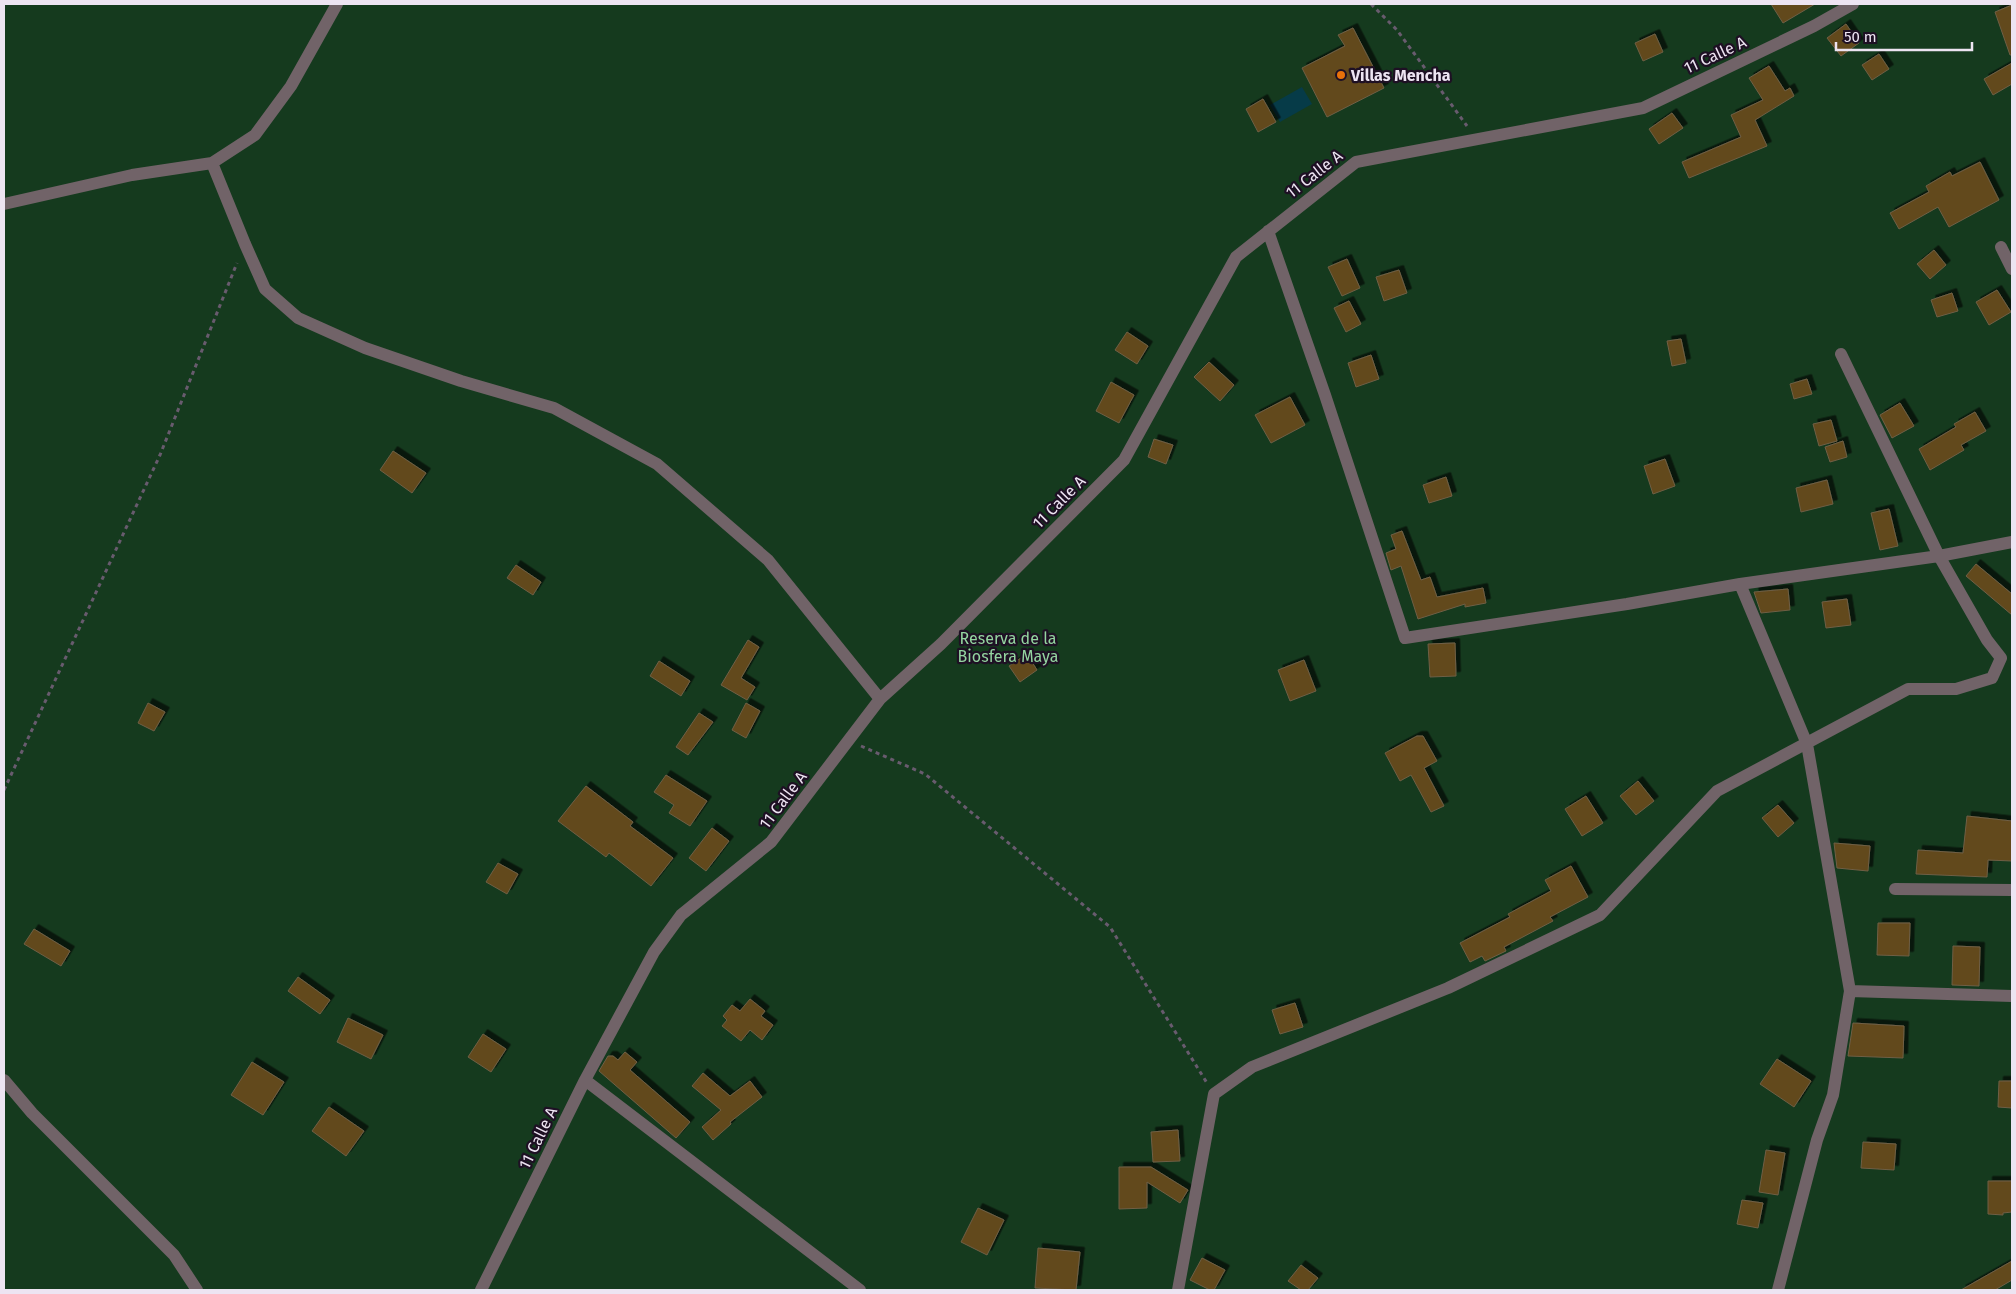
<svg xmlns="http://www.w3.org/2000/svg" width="2016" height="1294" font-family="'Fira Sans',sans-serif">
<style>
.green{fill:#153a1e}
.water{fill:#063b48}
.building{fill:#62481c;stroke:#6f5f45;filter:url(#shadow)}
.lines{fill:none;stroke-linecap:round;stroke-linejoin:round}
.path{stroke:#685b6e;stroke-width:3;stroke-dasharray:4 4;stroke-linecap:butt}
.minor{stroke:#716368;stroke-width:12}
.food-dot{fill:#e8710a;stroke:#1e1024;stroke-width:2}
.labels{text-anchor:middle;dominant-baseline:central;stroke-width:4.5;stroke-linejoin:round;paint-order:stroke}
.street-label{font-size:16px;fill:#ede4f2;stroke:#1e1024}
.poi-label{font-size:16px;font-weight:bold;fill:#ede4f2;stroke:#1e1024;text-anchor:start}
.park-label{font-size:16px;fill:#94d5a0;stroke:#1e1024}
</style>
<defs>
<filter id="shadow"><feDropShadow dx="4.5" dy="-4.5" stdDeviation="0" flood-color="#0009"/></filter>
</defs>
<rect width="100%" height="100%" fill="#28192e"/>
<path class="green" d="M4 4H2012V1290H4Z"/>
<path class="water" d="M1302 87 1312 104 1280 122 1270 105Z"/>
<path class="building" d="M1771 4H1815L1783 23Z
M2012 5V55H2010L1995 12Z
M1846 24 1859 43 1841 56 1827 38Z
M1353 28 1384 88 1327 117 1302 68 1345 46 1338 35Z
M1655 34 1663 52 1643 61 1635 43Z
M1879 54 1889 69 1872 80 1862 65Z
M2012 63V84L1993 95 1984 79Z
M1769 66 1785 91 1790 88 1794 96 1755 120 1767 146 1689 178 1682 162 1741 137 1731 115 1763 100 1749 78Z
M1263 99 1276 122 1258 132 1246 109Z
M1672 113 1683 128 1659 144 1649 129Z
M1980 162 1999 200 1949 227 1938 207 1899 229 1890 213 1929 192 1926 186 1950 172 1952 176Z
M1934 250 1946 265 1930 279 1917 264Z
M1347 259 1360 288 1342 296 1328 267Z
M1399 270 1407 293 1384 301 1376 277Z
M1997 290 2011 312 1989 325 1976 302Z
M1952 293 1958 311 1937 317 1931 300Z
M1349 301 1361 324 1346 332 1334 308Z
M1127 332 1148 346 1137 364 1115 350Z
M1681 339 1686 363 1672 366 1667 341Z
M1371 355 1379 379 1356 387 1348 363Z
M1209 362 1234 385 1220 401 1194 377Z
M1807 379 1812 394 1794 399 1790 384Z
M1111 382 1134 395 1119 423 1096 411Z
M1290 397 1305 425 1271 443 1255 415Z
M1900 403 1914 426 1892 438 1880 415Z
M1975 412 1986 431 1961 445 1964 450 1930 470 1919 449 1956 427 1954 424Z
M1831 420 1837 441 1819 446 1813 424Z
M1154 439 1173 445 1166 464 1148 457Z
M1843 441 1847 457 1830 462 1825 447Z
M393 451 426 473 412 493 380 470Z
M1665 459 1675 486 1653 494 1644 466Z
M1446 477 1452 496 1429 503 1423 485Z
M1827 480 1833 504 1801 512 1796 488Z
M1889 509 1898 546 1880 550 1871 513Z
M1402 531 1421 580 1430 577 1437 597 1483 588 1486 603 1465 607V604L1418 619 1401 566 1391 570 1386 553 1396 549 1391 535Z
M1976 564 2012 594V615L1966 576Z
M516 565 541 582 533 595 507 578Z
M1788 589 1790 610 1761 613 1754 592Z
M1847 599 1851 625 1826 628 1822 602Z
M748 640 759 647 741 678 755 687 747 700 721 685Z
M1455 643 1456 676 1430 677 1428 644Z
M1027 654 1037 670 1020 682 1009 666Z
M1304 660 1316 691 1290 701 1278 670Z
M659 661 690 681 681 696 650 676Z
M148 703 165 712 154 731 138 723Z
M746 703 760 711 746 738 732 730Z
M699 713 713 722 688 755 676 747Z
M1417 736H1423L1437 761 1424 768 1444 806 1431 812 1411 775 1400 781 1385 753Z
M666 775 707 801 690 826 669 813 674 805 654 792Z
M1638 781 1654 801 1636 815 1620 796Z
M586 786 633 822 630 826 673 858 651 886 609 853 606 857 558 821Z
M1586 796 1603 823 1582 836 1565 809Z
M1778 805 1794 823 1778 837 1762 818Z
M1967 816 2012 821V861L1988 860 1987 877 1916 874 1918 850 1963 853Z
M712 828 729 841 706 871 689 858Z
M1834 843 1870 846 1868 871 1837 868Z
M498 863 518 874 507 894 486 882Z
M1571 866 1588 897 1550 917 1553 921 1504 947 1506 951 1485 961 1482 956 1470 962 1460 943 1510 917 1508 914 1551 891 1545 880Z
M1878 923H1910L1909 956 1877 955Z
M34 929 70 951 61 966 24 944Z
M1953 946 1980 947 1979 986 1952 985Z
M298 977 330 1000 320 1014 288 991Z
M750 999 765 1011 761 1016 773 1025 762 1040 750 1030 741 1041 722 1026 727 1020 723 1016 732 1005 740 1011Z
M1295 1003 1303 1027 1280 1034 1272 1010Z
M348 1018 383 1035 371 1059 337 1042Z
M1853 1023 1904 1026 1903 1058 1848 1056Z
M483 1034 506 1049 491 1072 468 1057Z
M625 1052 637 1062 630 1070 690 1122 676 1138 599 1071 608 1056H613L618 1060Z
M1777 1059 1811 1081 1794 1107 1760 1084Z
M252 1062 284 1082 263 1115 231 1095Z
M703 1073 730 1096 750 1081 762 1097 730 1122 731 1124 713 1140 702 1127 721 1110 692 1086Z
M1999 1081H2012V1108L1998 1107Z
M329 1107 364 1131 346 1156 312 1131Z
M1178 1130 1180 1161 1153 1162 1151 1132Z
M1863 1142 1896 1144 1894 1170 1861 1168Z
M1766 1150 1785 1153 1778 1195 1759 1192Z
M1119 1167H1151L1188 1190 1180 1203 1147 1182V1208L1119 1209Z
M1988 1181H2012V1212L2003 1213V1215L1988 1214Z
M1742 1200 1763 1203 1758 1228 1737 1224Z
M978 1208 1004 1220 987 1255 961 1242Z
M1038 1248 1080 1252 1076 1290 1035 1288Z
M1202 1258 1225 1270 1214 1290H1210L1190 1280Z
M2012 1261V1280L1995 1290H1961Z
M1301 1265 1318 1278 1308 1290H1301L1288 1281Z"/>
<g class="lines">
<path class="path" d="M1371 4 1397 30 1467 126
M861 746 925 774 1110 927 1207 1083
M4 790 160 455 237 263"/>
<path class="minor" d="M212 163 245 244 265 289 298 318 365 348 461 381 554 408 657 464 768 560 880 699
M4 204 132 175 212 163 255 135 291 86 337 4
M1268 231 1325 395 1405 638 1627 604 1740 584 1939 556 2012 542
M2001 247 2012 269
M1740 584 1807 744 1850 991 1833 1095 1817 1140 1778 1290
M1895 889 2012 890
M1850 991 2012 996
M4 1080 32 1113 174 1255 197 1290
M585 1080 860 1290
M481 1290 585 1080 654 952 681 915 771 842 880 699 941 644 1124 460 1236 257 1356 162 1643 108 1814 26 1853 4
M1178 1290 1214 1094 1252 1067 1448 988 1600 915 1717 791 1908 689H1956L1992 678 2001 658 1987 640 1939 556 1841 354"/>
</g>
<circle class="food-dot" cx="1341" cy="75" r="5"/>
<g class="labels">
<g class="street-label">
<text transform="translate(1715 55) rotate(-25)">11 Calle A</text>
<text transform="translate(1314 174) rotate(-38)">11 Calle A</text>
<text transform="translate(1059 502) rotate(-45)">11 Calle A</text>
<text transform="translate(783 800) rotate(-53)">11 Calle A</text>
<text transform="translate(538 1138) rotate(-64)">11 Calle A</text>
</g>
<g class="poi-label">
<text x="1351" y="75">Villas Mencha</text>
</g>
<g class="park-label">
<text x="1008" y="638">Reserva de la<tspan x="1008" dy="18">Biosfera Maya</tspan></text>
</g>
</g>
<rect width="2016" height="1294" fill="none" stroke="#ede4f2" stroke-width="10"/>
<path d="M1836 42v8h136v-8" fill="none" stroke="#ede4f2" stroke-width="2.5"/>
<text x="1844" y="42" font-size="15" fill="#ede4f2" stroke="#1e1024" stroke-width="4" paint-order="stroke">50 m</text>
</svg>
